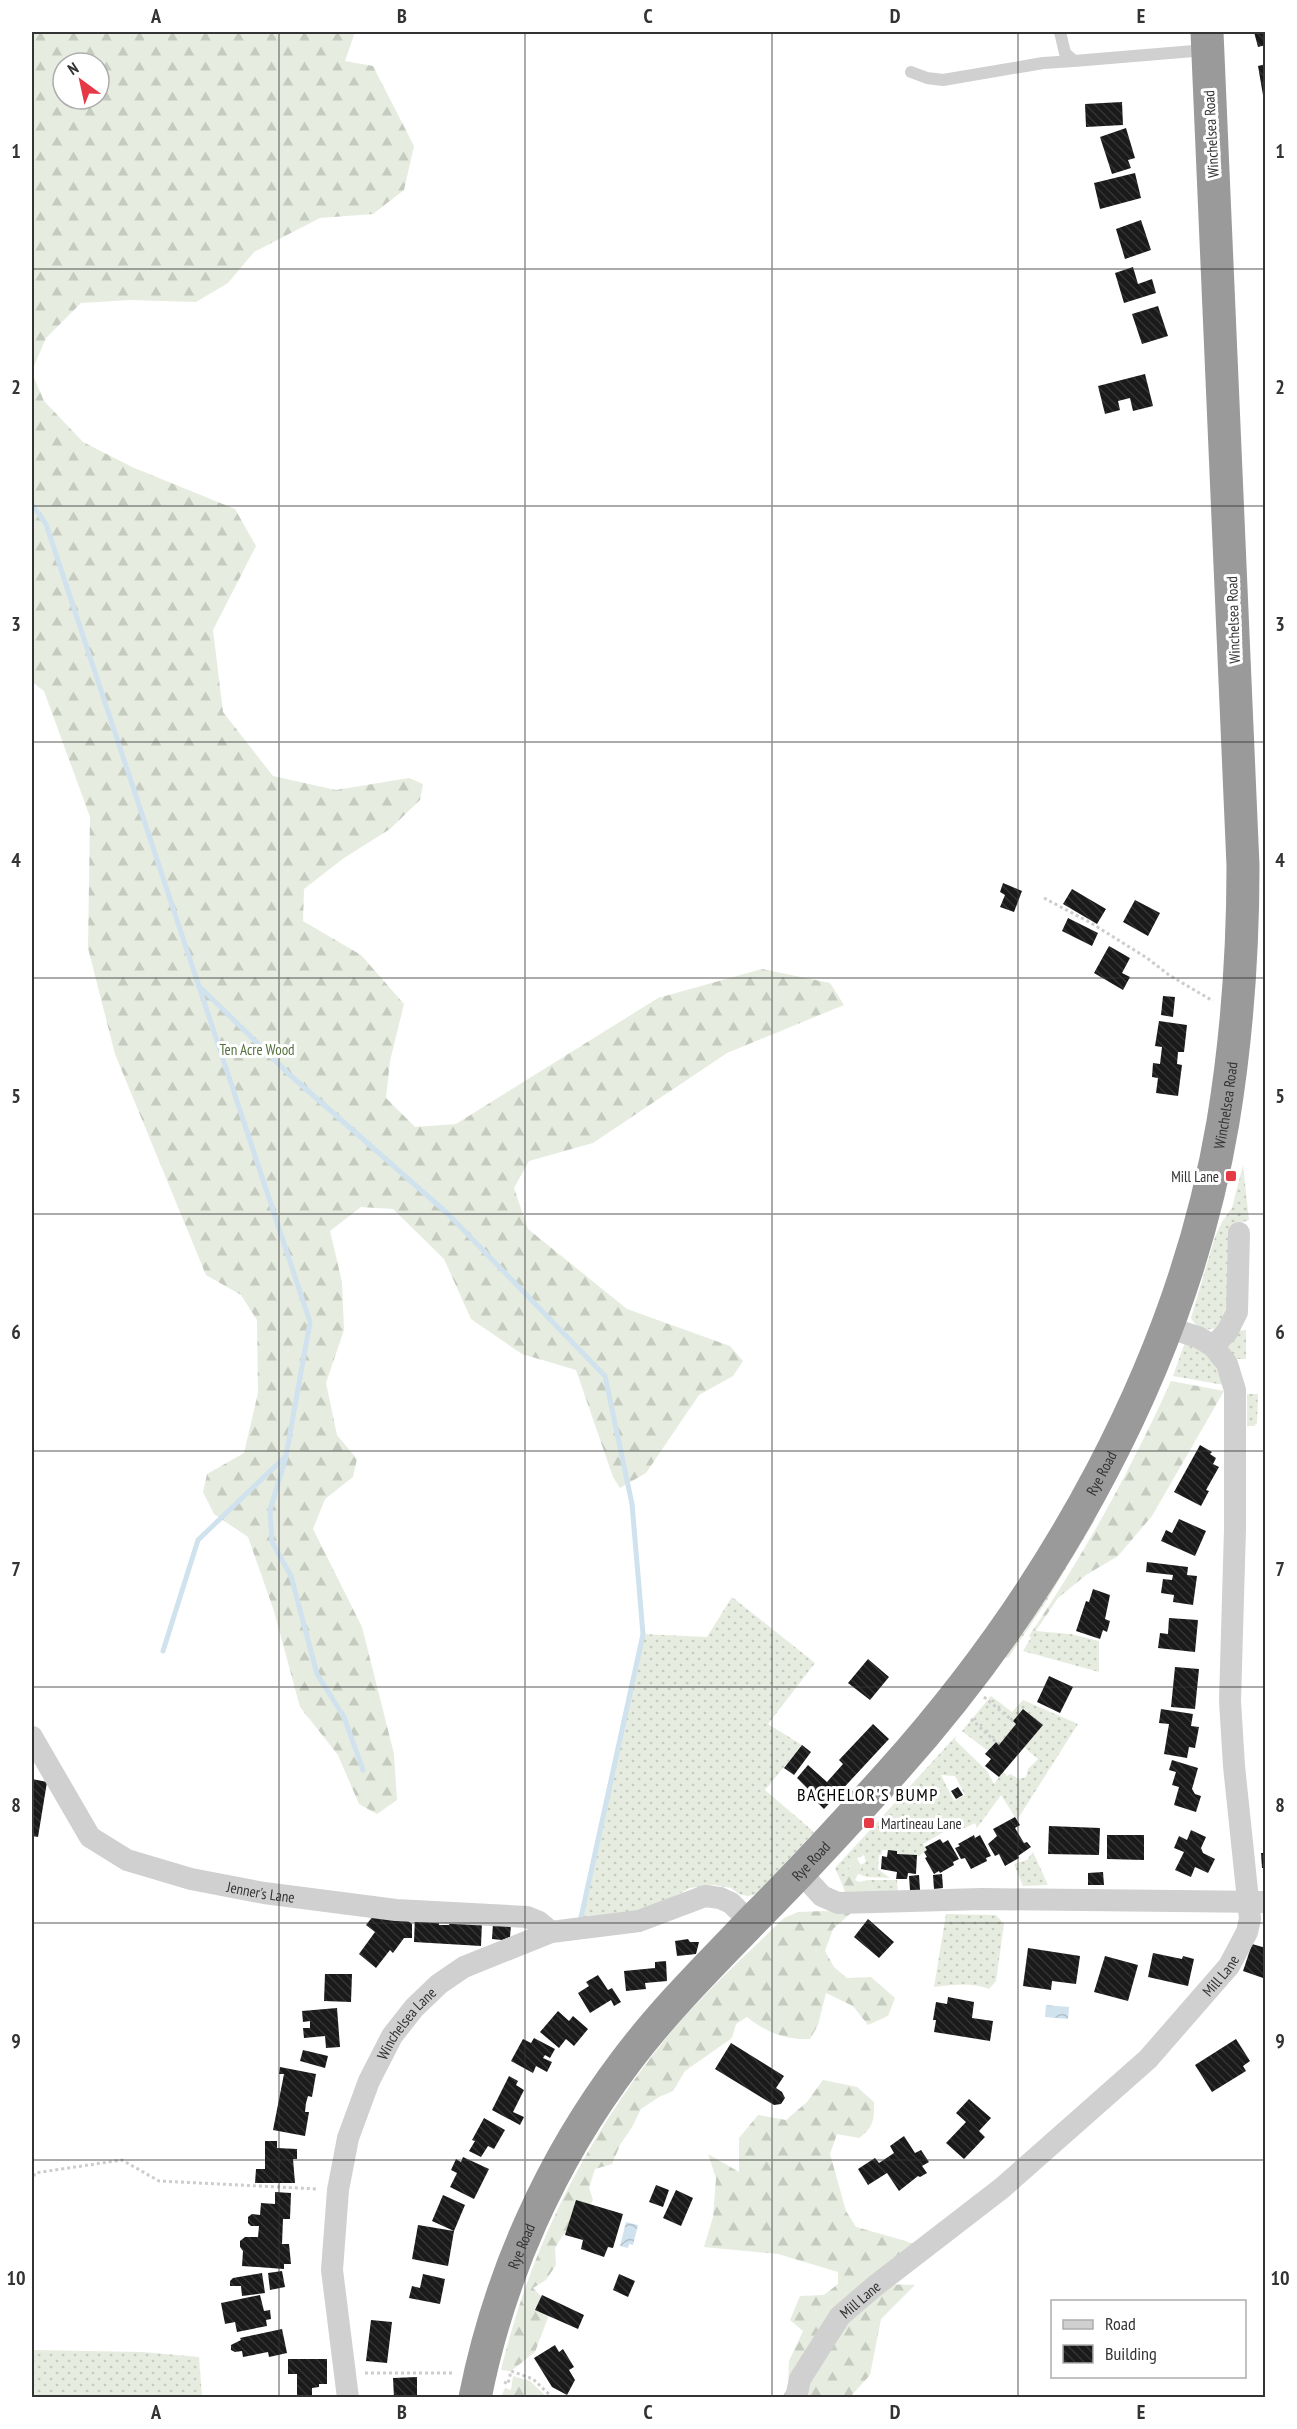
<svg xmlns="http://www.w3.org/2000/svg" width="1297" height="2429" font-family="'PT Sans Narrow',sans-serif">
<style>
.grass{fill:url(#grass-dots);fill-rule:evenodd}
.forest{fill:url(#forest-firs);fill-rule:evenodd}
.water{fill:url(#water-waves)}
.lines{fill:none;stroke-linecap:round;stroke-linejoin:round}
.stream{stroke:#cfe2ee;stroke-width:5}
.building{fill:url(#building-back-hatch)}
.path{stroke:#cdcdcd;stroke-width:3;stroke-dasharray:3 3;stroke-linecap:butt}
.lane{stroke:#d0d0d0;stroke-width:12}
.street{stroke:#d0d0d0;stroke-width:22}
.highway{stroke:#9a9a9a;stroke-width:33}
.grid{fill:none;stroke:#333;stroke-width:1.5;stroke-opacity:0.55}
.poi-dot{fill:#e63946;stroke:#fff;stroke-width:2}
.labels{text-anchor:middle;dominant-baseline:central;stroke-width:6;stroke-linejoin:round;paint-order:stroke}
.street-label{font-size:15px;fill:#333;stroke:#fff}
.park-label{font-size:15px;fill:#56703f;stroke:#fff}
.poi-label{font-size:15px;fill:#333;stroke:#fff;text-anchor:end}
.quarter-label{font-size:18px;letter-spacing:1.5px;fill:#000;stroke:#fff}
.neatline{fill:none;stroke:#333;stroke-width:2}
.grid-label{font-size:20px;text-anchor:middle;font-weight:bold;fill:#333}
</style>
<defs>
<pattern id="grass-dots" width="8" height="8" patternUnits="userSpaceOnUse" patternTransform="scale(1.5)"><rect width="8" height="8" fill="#e6ecdf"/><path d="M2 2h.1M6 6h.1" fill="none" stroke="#c6cbc0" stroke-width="1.8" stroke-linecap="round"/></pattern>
<pattern id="forest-firs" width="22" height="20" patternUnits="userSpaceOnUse" patternTransform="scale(1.5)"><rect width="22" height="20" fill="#e6ecdf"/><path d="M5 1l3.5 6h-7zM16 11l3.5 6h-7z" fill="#c6cbc0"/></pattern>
<pattern id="water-waves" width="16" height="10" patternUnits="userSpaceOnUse" patternTransform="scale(1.5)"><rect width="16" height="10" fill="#cfe2ee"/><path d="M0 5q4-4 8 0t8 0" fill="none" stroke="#b2c2cd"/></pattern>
<pattern id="building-back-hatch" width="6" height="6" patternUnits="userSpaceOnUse" patternTransform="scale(1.5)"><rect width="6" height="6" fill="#1a1a1a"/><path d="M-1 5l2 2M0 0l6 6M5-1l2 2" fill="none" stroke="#333"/></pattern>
</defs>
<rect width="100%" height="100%" fill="#fff"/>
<path class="grass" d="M1243 1165 1249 1220 1234 1225 1228 1304 1218 1327C1207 1332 1197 1329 1191 1318L1215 1237 1222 1222 1232 1208Z
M1246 1330V1359H1232L1228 1347 1237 1331Z
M1185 1342C1209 1350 1214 1363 1224 1385L1173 1376Z
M1247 1394H1258L1257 1423 1254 1426H1247Z
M1092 1519 1095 1520 1044 1605 1008 1658 1005 1657Z
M732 1597 815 1663 768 1724 802 1745 765 1790 814 1832 757 1894 748 1896 739 1894 731 1888 715 1885 690 1888 652 1908 580 1924 643 1634 707 1637Z
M1035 1631 1071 1634 1099 1641V1672L1023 1651Z
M991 1696 1012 1712 1023 1700 1078 1724 1017 1820 1001 1795 977 1828 975 1823 963 1829 959 1823 923 1844 927 1850 919 1856 897 1854V1851L882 1850V1854L879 1855 878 1869 890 1878 867 1877 860 1865 866 1862 864 1855 853 1860 842 1884 835 1868 956 1736 955 1740 987 1771 994 1784 1003 1772 1007 1776 1010 1774 1019 1779 1026 1777 1028 1769 1038 1759 1024 1747 1042 1725 1024 1709 1013 1721 1016 1724 999 1745 995 1742 988 1751 962 1731ZM941 1775 955 1776 965 1795 954 1801Z
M1033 1852 1048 1885 1023 1886 1014 1864 1027 1860Z
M868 1880H897L898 1894H876Z
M946 1914 996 1915 1004 1924 996 1981 989 1989C970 1982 954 1985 934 1987Z
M32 2350 143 2352 199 2357 202 2397H32Z"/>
<path class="forest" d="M32 32H355L345 61 373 66 414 146 404 190 373 214 320 218 254 252 228 283 196 302 130 300 81 303 46 338 32 371ZM63 63H99V99H63Z
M32 373 44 401 83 442 132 467 235 509 256 546 213 630 223 712 273 776 336 790 409 778 423 784 420 800 390 829 344 858 304 889 303 921 361 955 404 1004 390 1061 386 1098 415 1127 456 1124 658 998 762 969 830 983 844 1005 727 1053 593 1143 529 1161 514 1188 528 1229 627 1309 730 1346 743 1361 733 1376 699 1395 646 1473 620 1488 613 1477 576 1370 522 1354 471 1319 444 1259 393 1209 361 1207 330 1231 342 1282 344 1330 326 1383 337 1435 357 1459 353 1477 325 1499 313 1529 362 1627 394 1754 397 1800 377 1814 359 1804 338 1755 300 1707 274 1611 248 1537 214 1514 203 1492 207 1474 244 1453 258 1393 257 1320 241 1295 206 1275 115 1054 88 948 90 817 44 691 32 682Z
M1171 1381 1224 1391 1152 1516 1118 1556 1086 1575 1058 1598 1031 1638 1029 1636C1085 1553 1129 1473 1171 1381Z
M857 1858 867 1877 858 1874 855 1880 859 1882 868 1880 876 1894H846L842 1884 853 1860Z
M825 1911 851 1913 833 1929 825 1951 834 1967 847 1978 871 1977 895 1998 888 2016 868 2025 853 2006 826 1993 818 2025 810 2039C785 2040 766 2032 747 2017L736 2024 732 2038 685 2071 673 2091 659 2097 641 2109 632 2127 620 2145 612 2164 595 2169 589 2188 593 2200 581 2220 563 2235 555 2248 556 2265 546 2280 533 2288 552 2307 535 2352 511 2371 501 2370C530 2249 586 2138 663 2042 699 1997 743 1958 784 1918L798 1912Z
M823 2080 857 2087 874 2102C874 2120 874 2127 859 2138L837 2134 830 2154 846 2211 856 2227 906 2241 924 2249 879 2284 915 2285 881 2319 870 2375 850 2397H782L788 2388 789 2361 803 2331 790 2320 800 2296 824 2295 838 2284V2272L778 2254 704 2247 713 2217 716 2178 708 2154 739 2172V2138L758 2115 786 2120 807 2102Z
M513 2376 530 2381 547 2397H501L505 2388 511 2390Z"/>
<path class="water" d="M1046 2005 1069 2007 1068 2019 1045 2017Z
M626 2222 638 2225 633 2245 629 2244 628 2248 620 2246Z"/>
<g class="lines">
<path class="stream" d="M32 505 46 524 310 1322 286 1456 198 1540 163 1651
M202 989 290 1075 447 1213 605 1376 632 1504 643 1634 580 1922
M286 1457 270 1510 272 1542 291 1576 317 1674 344 1717 363 1770"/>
</g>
<path class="building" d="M1254 32H1266V45L1258 47Z
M1266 64V101H1264L1258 66Z
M1122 102 1123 125 1086 127 1085 104Z
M1126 128 1135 158 1128 160 1131 168 1112 174 1100 137Z
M1135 173 1141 198 1100 209 1094 183Z
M1141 220 1151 250 1125 259 1116 229Z
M1133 267 1138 284 1152 279 1156 293 1124 303 1115 273Z
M1158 306 1168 336 1142 344 1132 314Z
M1145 374 1153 406 1133 411 1130 398 1118 401 1120 410 1105 414 1098 386Z
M1003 883 1022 891 1014 912 1000 907 1005 895 1000 892Z
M1072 889 1106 909 1097 924 1063 904Z
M1135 900 1160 913 1148 936 1123 922Z
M1068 918 1098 933 1092 946 1062 931Z
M1109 946 1130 958 1122 973 1130 977 1123 990 1094 973Z
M1163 996 1175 997 1173 1017 1161 1015Z
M1159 1021 1187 1025 1184 1052H1178L1177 1064 1182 1065 1178 1096 1156 1093 1158 1078 1152 1077 1153 1063 1160 1064 1162 1047 1155 1046Z
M1200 1445 1212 1452 1210 1454 1216 1458 1213 1464 1219 1467 1206 1490 1209 1491 1201 1506 1174 1492Z
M1179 1519 1206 1531 1195 1556 1161 1541 1166 1530 1172 1533Z
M1147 1562 1188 1567 1187 1575 1197 1576 1193 1605 1173 1602 1174 1595 1161 1593 1163 1579 1172 1580 1173 1575 1146 1572Z
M1093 1589 1110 1595 1105 1619 1110 1621 1107 1632 1103 1630 1100 1639 1076 1631 1086 1601 1089 1602Z
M1169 1618 1198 1620 1195 1652 1158 1648 1160 1633 1168 1634Z
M868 1659 889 1677 870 1700 848 1683Z
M1175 1667 1199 1669 1195 1709 1171 1707Z
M1049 1676 1073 1687 1060 1713 1037 1702Z
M1023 1709 1043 1725 999 1777 985 1766 991 1759 985 1754 996 1742 999 1745 1016 1724 1013 1721Z
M1161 1709 1193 1714 1191 1726 1199 1727 1195 1748 1189 1747 1187 1758 1164 1754 1169 1724 1159 1723Z
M873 1724 889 1739 824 1809 811 1796 813 1794 797 1778 808 1765 827 1782 843 1764 839 1760Z
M802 1745 811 1752 794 1775 784 1768Z
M1172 1760 1198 1768 1192 1789 1195 1794 1201 1796 1196 1812 1174 1805 1179 1787 1172 1785 1176 1772 1169 1770Z
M32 1779 47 1782 38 1837 32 1836Z
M958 1787 963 1795 956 1799 951 1791Z
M1015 1817 1020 1825 1015 1828 1024 1843 1027 1842 1031 1847 1018 1856 1019 1858 1005 1866 999 1854 995 1856 988 1844 997 1836 993 1829Z
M1049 1826 1100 1828 1099 1855 1048 1854Z
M1191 1830 1206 1837 1201 1848 1203 1853 1215 1859 1208 1873 1195 1867 1191 1877 1175 1870 1184 1852 1174 1848 1179 1836 1187 1840Z
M974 1835 975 1838 980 1835 991 1856 986 1858 987 1861 971 1869 965 1858 961 1859 955 1848 960 1846 958 1844Z
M1107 1835H1144V1860L1107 1859Z
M940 1839 943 1843 948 1840 959 1859 953 1862 954 1865 940 1873 939 1871 934 1874 925 1858 927 1857 924 1852 927 1850 925 1847Z
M888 1850 897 1851V1854L917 1855 916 1874 908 1873 907 1879H896L897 1872 881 1869 882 1856 887 1857Z
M1261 1853H1266V1868H1262Z
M1103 1872 1104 1885H1088V1873Z
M942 1874 943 1888 934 1889 933 1875Z
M919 1875 920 1890H910L909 1876Z
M378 1910 401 1915 412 1924V1938H404L393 1953 390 1950 376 1968 359 1954 375 1932 366 1925Z
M415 1915 439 1919V1925H449L451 1920 482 1922 481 1946 414 1942Z
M868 1919 894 1942 879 1958 854 1937Z
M493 1923 511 1925 510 1937 502 1940 492 1939Z
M688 1939 690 1942H699L696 1954 677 1956 675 1941Z
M1252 1944 1266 1948V1979L1243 1971Z
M1028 1948 1080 1956 1076 1984 1052 1981 1051 1990 1023 1986Z
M1153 1953 1182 1959 1183 1956 1194 1959 1188 1986 1148 1977Z
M1105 1956 1138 1965 1128 2001 1094 1992Z
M666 1961 667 1981 645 1983 646 1989 626 1991 624 1971 655 1968V1962Z
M325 1974H352L351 2002 324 2001Z
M598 1975 608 1990 612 1988 621 2002 614 2006 611 2000 590 2013 578 1993 589 1986 586 1982Z
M948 1997 974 2002 972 2018 993 2021 990 2041 934 2032 936 2020H933L936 2002 947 2004Z
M337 2008 340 2047 326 2048 325 2036 304 2038 303 2028H310V2021L303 2022 302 2011Z
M558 2011 569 2021 573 2016 588 2029 574 2046 566 2039 559 2048 540 2032Z
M534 2038 555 2049 550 2058 545 2055 543 2058 552 2062 547 2072 536 2066 533 2073 511 2061 523 2039 531 2043Z
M1236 2039 1250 2061 1243 2066 1246 2071 1212 2092 1195 2065Z
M731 2043 784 2076 776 2088 782 2092 785 2098 781 2104 774 2105 715 2069Z
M303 2050 328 2056 325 2068 300 2061Z
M280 2067 316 2074 312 2097 308 2096 306 2103 305 2112H309L305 2136 273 2130 284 2074H279Z
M509 2076 518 2081 516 2085 524 2090 513 2112 524 2117 520 2125 492 2110Z
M969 2099 991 2118 979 2131 985 2137 964 2159 946 2143 966 2122 956 2113Z
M484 2118 505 2130 494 2149 488 2146 481 2157 469 2151 475 2141 472 2140Z
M904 2136 915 2153 921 2150 929 2162 922 2166 927 2173 920 2177 918 2176 899 2191 887 2173 868 2185 858 2169 875 2158 879 2163 894 2153 890 2146Z
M265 2141H277V2148L297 2149V2159H293L295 2183H255L256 2169H265Z
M463 2157 489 2169 474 2199 450 2187 457 2173 451 2170 456 2159 461 2162Z
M656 2185 669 2190 663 2207 649 2202Z
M676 2190 693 2198 681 2226 663 2218Z
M275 2192 291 2193 290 2219H283L282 2244H289L291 2264H284V2269L242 2266 243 2251 240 2247V2241L245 2237H258L259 2226H251L248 2223V2217L252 2214 260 2215 261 2203 275 2204Z
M443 2195 465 2205 454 2231 432 2221Z
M576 2200 623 2214 613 2248 608 2247 604 2257 581 2249 583 2240 565 2235Z
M418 2225 454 2231 448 2266 412 2259Z
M282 2271 285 2287 270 2290 268 2273Z
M262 2273 265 2293 242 2296 241 2286H230V2281L233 2278Z
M423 2274 445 2279 440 2304 409 2298 412 2286 420 2288Z
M619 2274 635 2281 628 2297 613 2290Z
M260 2295 264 2311 270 2310 271 2319 266 2320 267 2326 237 2332 235 2322 225 2324 221 2303Z
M542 2295 584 2315 578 2329 535 2310Z
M371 2320 392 2322 387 2363 366 2361Z
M282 2329 287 2353 269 2357 268 2352 243 2357 242 2351 235 2352 231 2350V2345L241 2340 240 2338Z
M555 2345 559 2352 563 2349 574 2367 569 2370 575 2380 567 2395 552 2387 534 2358Z
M288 2359H327V2384H319V2387L312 2388V2398H297V2374H288Z
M417 2377V2398H394L393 2378Z"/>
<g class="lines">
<path class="path" d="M1044 898 1091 923 1147 958 1169 975 1213 1001
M984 1697 1013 1721
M971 1719 996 1742
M32 2182 35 2173 122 2160 159 2181 318 2189
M365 2373H454
M504 2382 508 2384 511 2371 533 2379 553 2398"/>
<path class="lane" d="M1060 32 1065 53 1074 61 1206 50
M911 72 927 78 943 80 1043 63 1074 61"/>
<g class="street">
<path d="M1213 1346 1227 1332 1237 1312 1239 1233"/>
<path id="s1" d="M32 1737 90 1837 127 1860 191 1879 264 1893 396 1910 527 1917 539 1922 551 1932"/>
<path d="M800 1872 822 1896 838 1903 982 1899 1266 1902"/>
<path id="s2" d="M348 2398 332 2270 338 2190 348 2138 369 2081 392 2036 414 2008 439 1984 464 1967 551 1932 639 1921 705 1896 720 1898 731 1903 751 1923"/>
<path id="s3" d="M796 2398 800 2379 840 2316 875 2286 1002 2188 1148 2059 1229 1966 1247 1932 1250 1919 1234 1766 1230 1701 1235 1529V1390L1227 1364 1213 1346 1198 1337 1166 1327"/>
</g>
<path class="highway" id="s4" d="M475 2398C499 2276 551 2160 626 2061 665 2009 711 1964 756 1917 802 1871 846 1823 889 1775 1052 1594 1182 1364 1223 1122 1237 1037 1243 952 1243 866L1207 32"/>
</g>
<path class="grid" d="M279 32V2398M525 32V2398M772 32V2398M1018 32V2398M32 269H1266M32 506H1266M32 742H1266M32 978H1266M32 1214H1266M32 1451H1266M32 1687H1266M32 1923H1266M32 2160H1266"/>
<g class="poi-dot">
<rect x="1225" y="1170" width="12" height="12" rx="3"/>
<rect x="863" y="1817" width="12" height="12" rx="3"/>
</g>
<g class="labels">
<g class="street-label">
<text transform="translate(1211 134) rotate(-93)">Winchelsea Road</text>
<text transform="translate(1233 620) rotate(-92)">Winchelsea Road</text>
<text stroke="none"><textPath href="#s4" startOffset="1521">Winchelsea Road</textPath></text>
<text stroke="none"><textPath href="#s4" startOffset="1131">Rye Road</textPath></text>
<text stroke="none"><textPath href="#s4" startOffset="645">Rye Road</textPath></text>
<text stroke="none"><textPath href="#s1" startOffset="297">Jenner's Lane</textPath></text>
<text stroke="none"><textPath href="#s3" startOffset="606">Mill Lane</textPath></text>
<text stroke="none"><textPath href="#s2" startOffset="392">Winchelsea Lane</textPath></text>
<text stroke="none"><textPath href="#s4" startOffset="159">Rye Road</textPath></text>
<text stroke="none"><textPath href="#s3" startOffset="120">Mill Lane</textPath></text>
</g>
<g class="park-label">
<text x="257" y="1049">Ten Acre Wood</text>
</g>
<g class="poi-label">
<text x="1219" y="1176">Mill Lane</text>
<text x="881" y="1823" text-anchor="start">Martineau Lane</text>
</g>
<g class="quarter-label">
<text x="868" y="1794">BACHELOR'S BUMP</text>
</g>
</g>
<rect width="1297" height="2429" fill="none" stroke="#ffffff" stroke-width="66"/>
<rect x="1051" y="2300" width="195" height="78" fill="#ffffff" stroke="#adadad" stroke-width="1.5"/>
<rect x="1063" y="2320" width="30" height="9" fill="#d0d0d0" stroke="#adadad" stroke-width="1.5"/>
<text x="1105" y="2330" font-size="18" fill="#333333">Road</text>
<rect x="1063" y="2345" width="30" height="18" fill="url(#building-back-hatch)" stroke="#adadad" stroke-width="1.5"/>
<text x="1105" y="2360" font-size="18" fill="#333333">Building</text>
<g transform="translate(81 81) rotate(327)"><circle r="28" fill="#ffffff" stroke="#adadad" stroke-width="1.5"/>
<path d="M0-4.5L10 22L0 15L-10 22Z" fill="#e63946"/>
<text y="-9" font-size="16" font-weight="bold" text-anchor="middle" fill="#333333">N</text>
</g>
<rect x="33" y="33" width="1231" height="2363" class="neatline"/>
<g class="grid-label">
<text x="156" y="23">A</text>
<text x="402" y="23">B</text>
<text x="648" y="23">C</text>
<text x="895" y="23">D</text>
<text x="1141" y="23">E</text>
<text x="16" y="158">1</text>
<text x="1280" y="158">1</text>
<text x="16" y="394">2</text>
<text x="1280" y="394">2</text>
<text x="16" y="631">3</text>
<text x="1280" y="631">3</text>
<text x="16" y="867">4</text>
<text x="1280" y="867">4</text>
<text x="16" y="1103">5</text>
<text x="1280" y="1103">5</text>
<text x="16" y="1339">6</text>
<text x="1280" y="1339">6</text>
<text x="16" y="1576">7</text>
<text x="1280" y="1576">7</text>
<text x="16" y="1812">8</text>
<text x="1280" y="1812">8</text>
<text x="16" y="2048">9</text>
<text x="1280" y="2048">9</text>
<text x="16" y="2285">10</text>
<text x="1280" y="2285">10</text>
<text x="156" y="2419">A</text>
<text x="402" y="2419">B</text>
<text x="648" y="2419">C</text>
<text x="895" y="2419">D</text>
<text x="1141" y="2419">E</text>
</g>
</svg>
